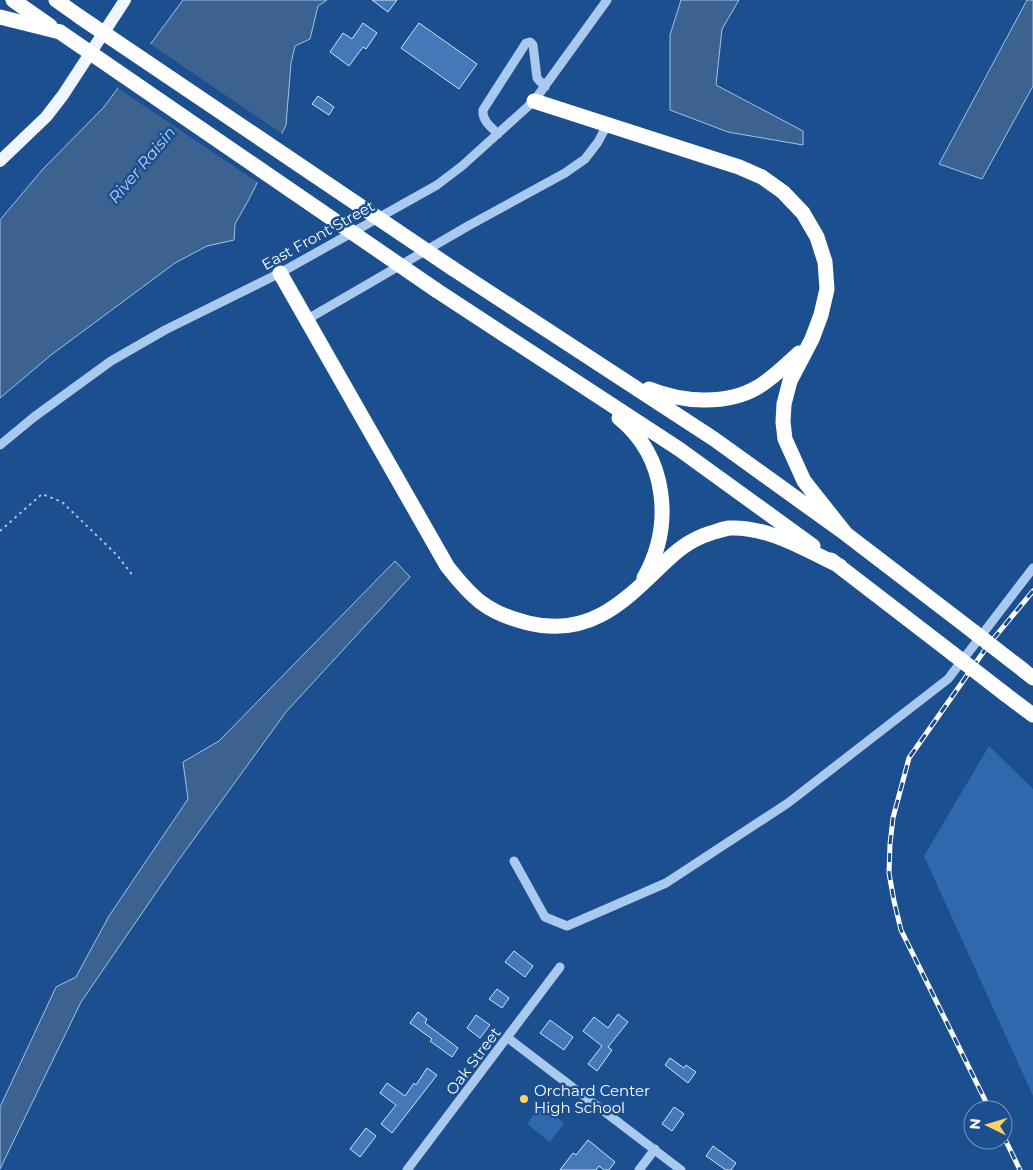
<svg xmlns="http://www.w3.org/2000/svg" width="1033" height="1170" font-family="Montserrat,sans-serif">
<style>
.green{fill:#2e69ad}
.water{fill:#3c6290;stroke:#9cc4f0}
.pier{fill:#1b4f8f}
.building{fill:#4478b7;stroke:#cfe3fa}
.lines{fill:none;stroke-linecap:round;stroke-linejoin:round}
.path{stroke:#a9c9ee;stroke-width:2;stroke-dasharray:2.5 4;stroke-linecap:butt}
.minor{stroke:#a9c9ee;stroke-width:9}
.major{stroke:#f0f6ff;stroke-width:12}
.highway{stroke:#fff;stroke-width:15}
.rail-casing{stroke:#fff;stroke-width:5}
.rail{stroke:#1b4f8f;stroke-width:3;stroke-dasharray:9;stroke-linecap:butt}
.highway-bridge{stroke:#fff;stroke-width:15}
.poi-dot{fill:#ffd166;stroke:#1b4f8f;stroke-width:2}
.labels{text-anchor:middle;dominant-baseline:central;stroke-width:5;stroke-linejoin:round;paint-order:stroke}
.street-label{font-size:15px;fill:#fff;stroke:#1b4f8f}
.poi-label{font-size:15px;fill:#fff;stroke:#1b4f8f;text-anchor:start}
.water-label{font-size:16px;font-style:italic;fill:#b5d3f5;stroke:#1b4f8f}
</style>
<rect width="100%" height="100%" fill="#1b4f8f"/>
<path class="green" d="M989 746 1033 789V1096L924 856Z
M541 1105 564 1123 550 1142 527 1124Z"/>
<path class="water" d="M183 0H327L318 6 310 39 295 46 291 63 286 125 248 201 235 224 234 240 207 246 175 263 51 355 0 398V220L43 169 104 107Z
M681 0H739L722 29 716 85 803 131V145L728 132 670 110V35Z
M1027 0H1033V86L982 179 939 164Z
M395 561 410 577 286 712 175 865 81 1002 0 1169V1107L56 987 76 977 109 916 188 799 183 762 219 741Z"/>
<path class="pier" d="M149 43 284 135 260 184 116 87Z"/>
<path class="building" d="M372 0H397L388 12Z
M363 23 377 33 366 49 363 47 349 66 330 52 343 33 352 39Z
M419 23 477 64 459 89 401 48Z
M318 96 334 107 329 115 312 104Z
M514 951 533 966 525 977 505 962Z
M497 989 509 998 502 1008 489 999Z
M418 1012 427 1019 425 1023 458 1048 452 1057 430 1041 432 1039 410 1023Z
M618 1014 628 1022 608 1047 612 1050 597 1071 588 1064 602 1046 583 1031 594 1017 608 1028Z
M476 1015 490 1025 480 1038 467 1028Z
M550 1020 573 1037 564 1050 540 1033Z
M670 1058 684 1068 686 1065 696 1072 688 1083 665 1065Z
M427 1068 437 1075 392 1133 381 1124 396 1105 380 1093 387 1083 405 1096 414 1083 416 1085Z
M674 1107 684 1114 672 1131 662 1124Z
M366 1128 376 1136 360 1157 350 1149Z
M588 1140 615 1162 609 1170H604L599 1166 596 1170H560L573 1153 576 1155Z
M713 1146 736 1163 731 1170H726L706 1156Z"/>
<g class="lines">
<path class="path" d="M0 531 42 494 62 502 117 555 133 576"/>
<path class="minor" d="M498 134C491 127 482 121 483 110L526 43 530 42 533 45 537 78 545 87
M306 320 468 226 565 173 585 159 598 142 607 125
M0 445 34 417 111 361 165 330 280 273 437 185 462 166 534 101 607 0
M514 861 545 917 567 926 666 883 788 803 948 679 1033 568
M508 1038 681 1170
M407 1170 560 967
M639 1170 655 1149"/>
<path class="major" d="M0 161 46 117 63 95 125 0"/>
<path class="highway" d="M13 0 50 26
M56 0 80 17
M0 17 60 32
M534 101 739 167 762 177 783 192 803 213 817 237 825 262 827 289 821 315 812 339 790 381 784 404 783 422 785 439 804 481 846 534
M452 268 714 439 846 534 974 632
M280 273 447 566C472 598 487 613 528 623 586 637 620 606 658 569 674 553 688 540 711 533 717 531 723 529 729 528 768 526 806 550 840 566
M436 290 679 449 813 546
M649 389C681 402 726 406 758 387 773 378 786 365 799 353
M619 418C667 457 674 525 644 578
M831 560 952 653
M1023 670 1033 678
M1005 694 1033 715"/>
<g class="rail-casing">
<path id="rail" d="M990 1110 901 930 894 901 889 873 890 844 893 818 909 758 989 644 1033 591
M1003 1135 1020 1170"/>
</g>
<use href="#rail" class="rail"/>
<path class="highway-bridge" d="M80 17 452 268
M60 32 436 290
M974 632 1023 670
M952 653 1005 694"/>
</g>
<circle class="poi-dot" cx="524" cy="1099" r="5"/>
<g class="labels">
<g class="street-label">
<text transform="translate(318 235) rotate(-29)">East Front Street</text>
<text transform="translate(473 1061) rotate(-53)">Oak Street</text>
</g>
<g class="poi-label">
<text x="534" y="1090">Orchard Center<tspan x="534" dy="17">High School</tspan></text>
</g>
<g class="water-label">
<text transform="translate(142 165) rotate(-50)">River Raisin</text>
</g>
</g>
<g transform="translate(988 1125) rotate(275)"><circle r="24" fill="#1b4f8f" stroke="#7695bc"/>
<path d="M0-4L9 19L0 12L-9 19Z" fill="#ffd166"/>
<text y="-8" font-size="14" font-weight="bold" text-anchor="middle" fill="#ffffff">N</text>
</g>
</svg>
